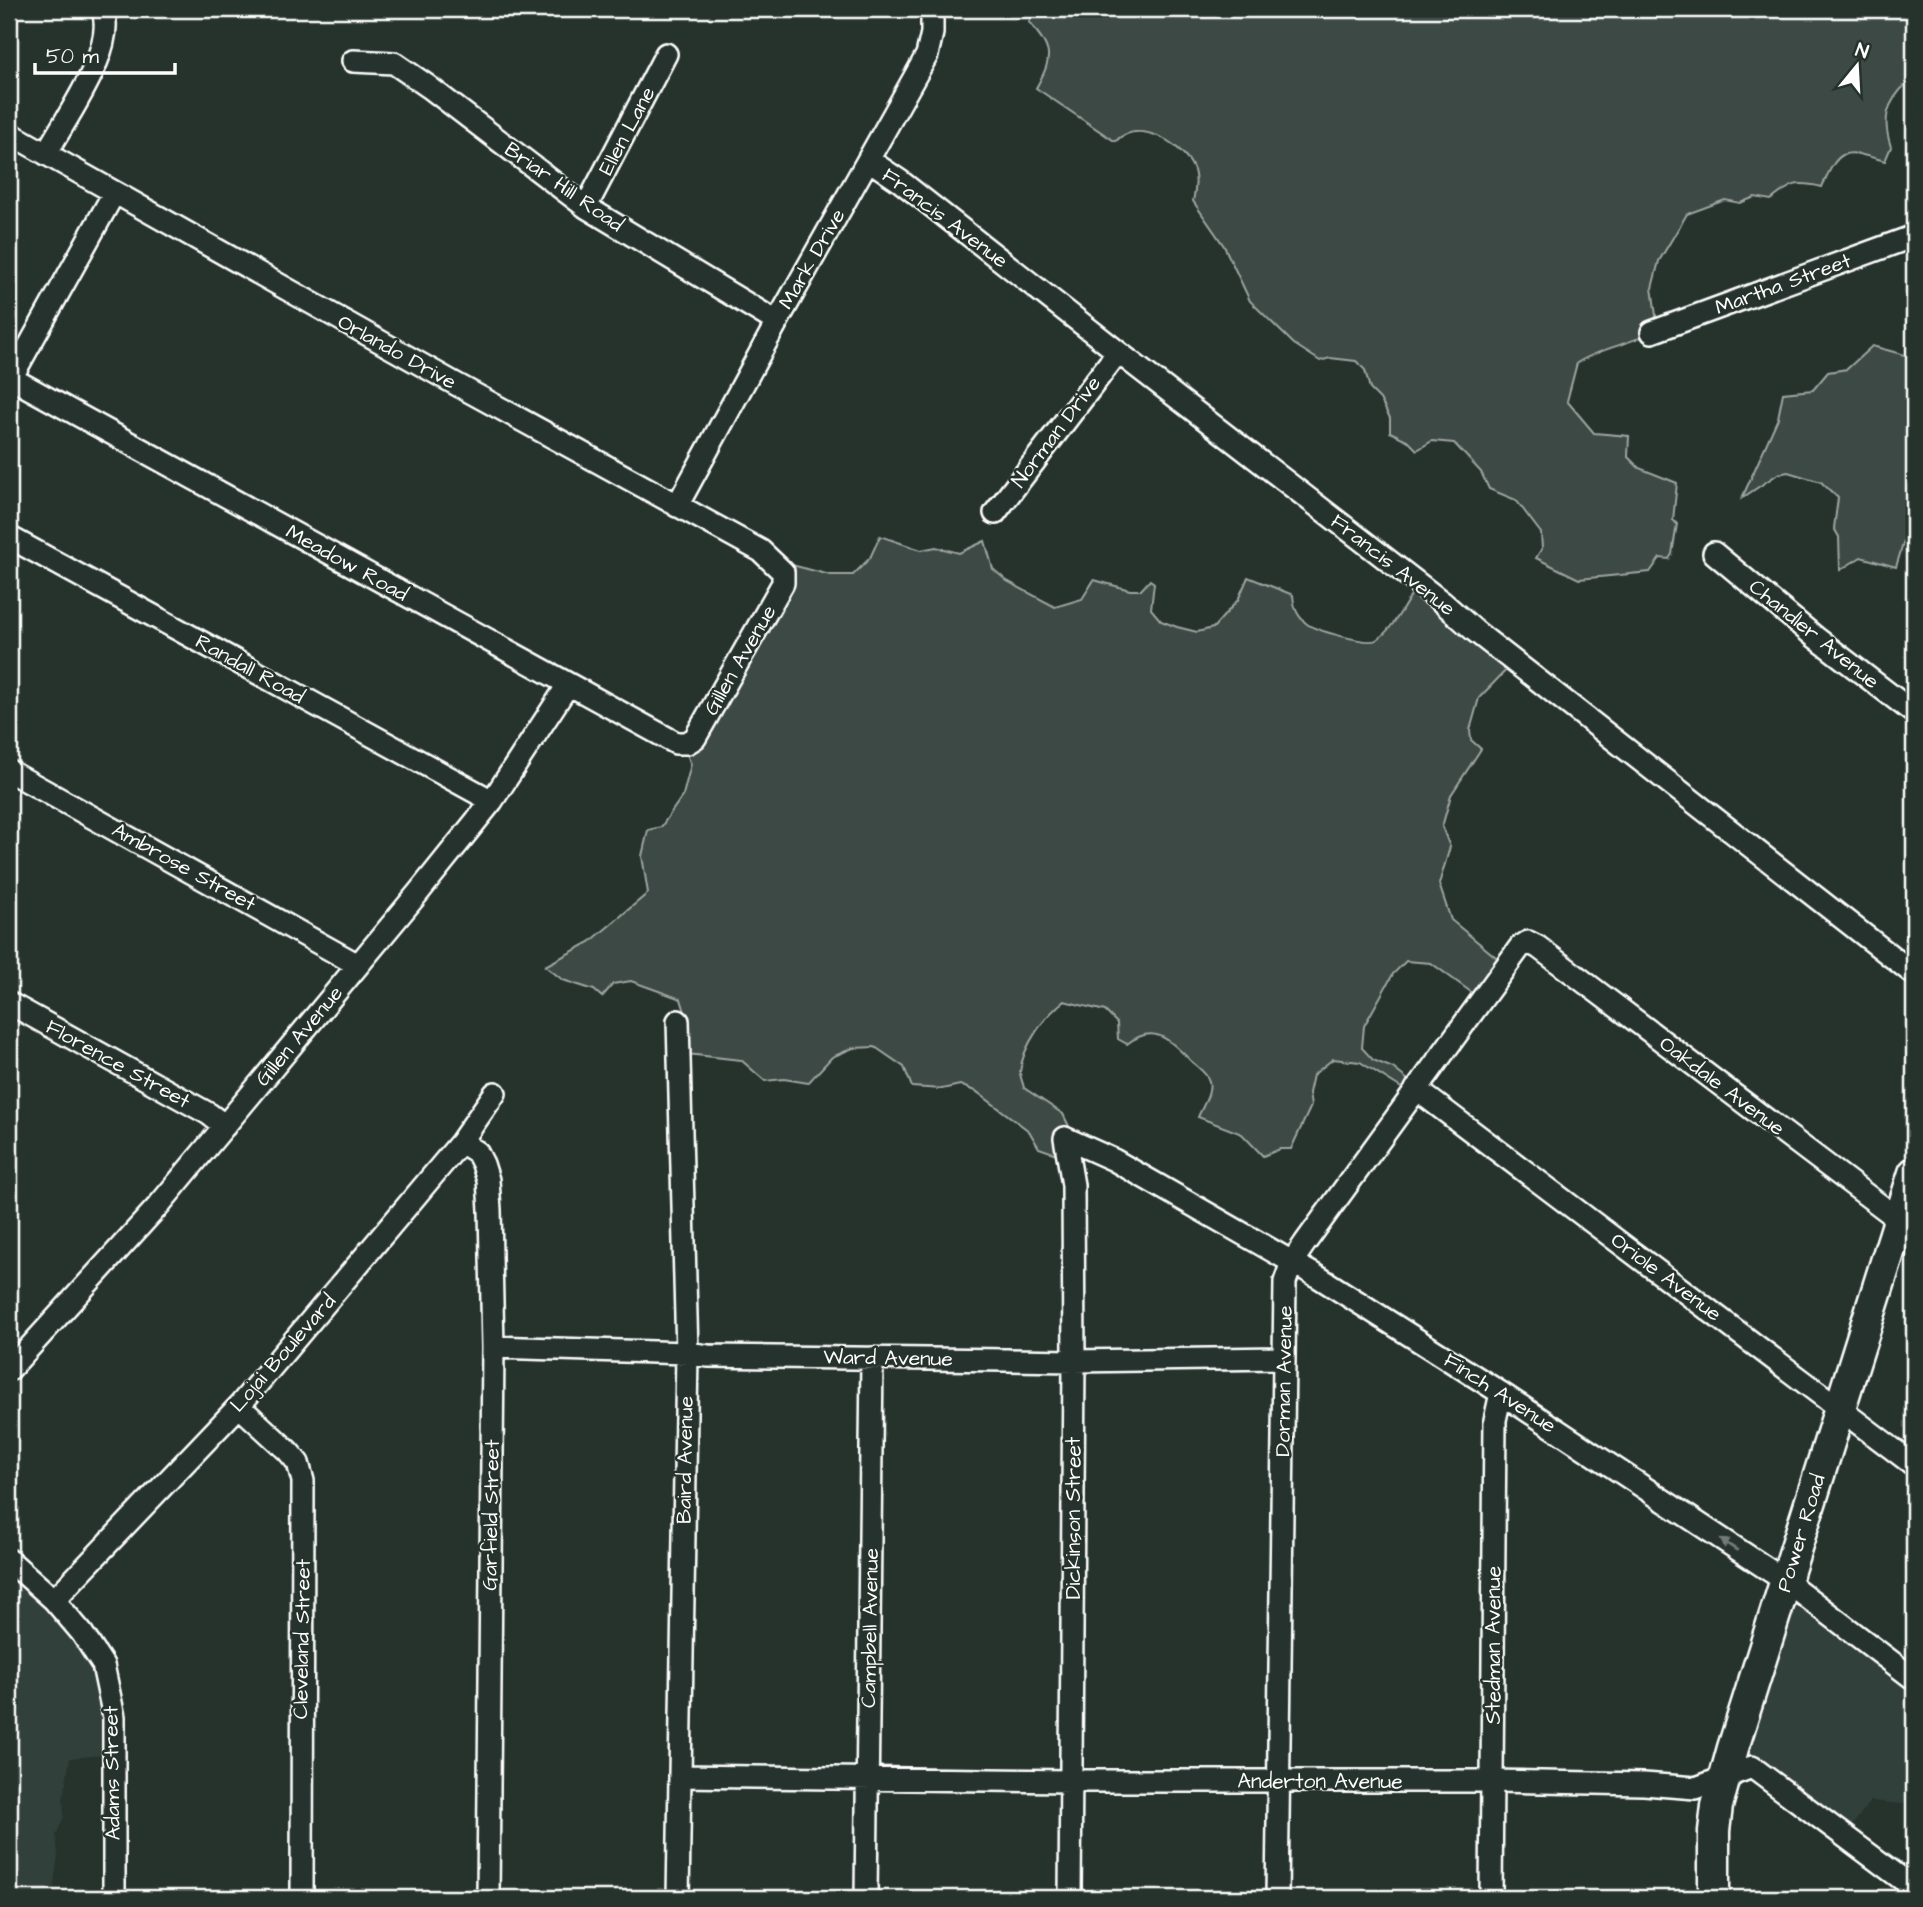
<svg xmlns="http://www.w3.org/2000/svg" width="1923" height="1907" font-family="'Architects Daughter',sans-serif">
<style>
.built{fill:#333f3a}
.green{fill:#3e4944;stroke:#9ea4a2;stroke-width:2}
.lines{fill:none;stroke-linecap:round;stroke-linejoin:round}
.minor-casing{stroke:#fff;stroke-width:26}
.secondary-casing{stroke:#fff;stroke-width:35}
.minor{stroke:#26332d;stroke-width:21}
.secondary{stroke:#26332d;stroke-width:30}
.oneway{fill:#727a76}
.labels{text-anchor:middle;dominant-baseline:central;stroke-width:5;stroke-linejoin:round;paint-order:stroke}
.street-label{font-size:21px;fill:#fff;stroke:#26332d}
</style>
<rect width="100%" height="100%" fill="#26332d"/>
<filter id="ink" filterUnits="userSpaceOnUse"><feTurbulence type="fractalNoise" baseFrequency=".0143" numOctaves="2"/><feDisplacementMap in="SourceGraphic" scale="14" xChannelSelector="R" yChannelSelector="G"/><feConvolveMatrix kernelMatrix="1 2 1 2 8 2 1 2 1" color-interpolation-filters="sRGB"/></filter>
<g filter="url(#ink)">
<path class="built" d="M9 1566 102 1667 113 1754 70 1758 63 1800 64 1817 56 1835 58 1855 52 1898H9Z
M1783 1592 1914 1682V1798L1903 1804 1870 1801 1843 1838 1734 1753Z"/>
<path class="green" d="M1037 9H1914V84L1907 83C1886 103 1882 120 1891 147L1885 161C1845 150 1840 145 1822 187 1796 181 1792 183 1771 200L1755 197 1740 203 1725 200 1687 214 1659 261 1652 288 1658 329C1633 344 1602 347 1577 363L1567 401 1594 433 1629 436 1628 457 1639 468 1677 483 1673 520 1677 524 1672 554 1669 559 1660 558 1650 572 1579 579 1536 558 1542 548 1541 533 1516 500 1489 489 1481 472 1454 443 1432 441 1417 450 1407 440 1390 432V418L1380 399 1370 389 1365 370 1356 361 1330 358 1320 361 1294 344 1250 301 1224 246 1193 201C1196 189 1198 175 1191 164 1178 141 1138 119 1116 141L1113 140 1036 88C1054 56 1052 50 1029 22Z
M1872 346 1905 355 1914 354V517L1909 524 1896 567 1861 557 1840 570 1839 537 1834 528 1838 498 1821 482 1788 472 1778 474 1742 498 1778 418 1783 393 1813 390 1828 372 1847 369Z
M880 536 921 550 936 547 959 553 985 541 993 569 1007 581 1055 607 1082 599 1094 580 1130 590H1141L1150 580 1154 583 1151 609 1161 621 1177 627 1197 632 1213 628 1238 600 1248 577 1293 595C1294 608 1297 616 1307 624 1315 630 1367 645 1376 640 1393 630 1405 604 1416 587L1512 664 1479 698 1470 730 1471 740 1481 749 1451 795 1442 827 1450 847 1439 884 1451 920 1508 967 1482 1000 1431 963 1406 961 1393 974 1364 1026 1362 1048 1373 1060 1393 1068 1419 1089 1414 1096 1360 1062 1333 1059 1313 1075 1309 1093 1311 1106 1291 1149H1280L1263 1156 1242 1134 1198 1117C1203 1105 1212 1093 1209 1081 1207 1073 1197 1067 1191 1061 1170 1041 1155 1022 1127 1044L1118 1039 1117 1023 1105 1011 1064 1001C1044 1017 1023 1045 1020 1072 1020 1077 1023 1083 1024 1088L1063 1114 1081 1151 1076 1161 1039 1148 1029 1131 977 1092 960 1085 942 1089 912 1087 904 1067 875 1047 853 1048 832 1057 808 1083 784 1079 765 1081 741 1060 687 1054 685 1012 681 999 631 981 613 984 602 997 594 990 563 980 545 966 590 942 648 893 642 856 648 830 661 827 683 795 691 764 684 747 783 568 792 565 830 575H853L870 558Z"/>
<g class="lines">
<g class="minor-casing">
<path id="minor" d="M353 61 394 63 429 87 586 207 777 322
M9 133 454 383 761 551 783 572V583L695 738 687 743H676L9 377
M46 154C64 120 119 46 102 9
M869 160 900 181 1118 352 1442 602 1475 631 1914 974
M586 207 666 54
M1652 332 1914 236
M9 382 114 193
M677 506 777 322 927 55 932 33V9
M995 513 1118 352
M9 537 492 801
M1714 553 1815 637 1914 713
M9 771 358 965
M9 1003 209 1114 225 1126
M1416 1089 1914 1465
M1065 1138 1114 1160 1320 1278 1501 1393 1787 1582 1914 1679
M1065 1138 1073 1185 1074 1361 1070 1898
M461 1142 477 1152 483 1164 488 1180 490 1210 493 1347 488 1898
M493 1347 687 1353 708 1356 1074 1361 1284 1358
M9 1370 159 1205 418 893 492 801 568 685
M239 1406 288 1451 298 1463 303 1481 302 1898
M9 1560 54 1600 82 1633 103 1665 114 1717V1898
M54 1600 239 1406 461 1142 495 1093
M681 1776 1071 1781H1492L1644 1784 1696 1788 1752 1767 1914 1888
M678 1898 687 1353 678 1021
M866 1898 872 1358
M1277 1898 1285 1282 1292 1262 1305 1243 1520 947 1528 942 1538 947 1914 1231
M1491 1898 1495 1420 1501 1393"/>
</g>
<g class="secondary-casing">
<path id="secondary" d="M1714 1898V1831L1717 1806 1733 1748 1914 1173"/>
</g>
<use href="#minor" class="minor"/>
<use href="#secondary" class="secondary"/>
</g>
<defs><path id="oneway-solid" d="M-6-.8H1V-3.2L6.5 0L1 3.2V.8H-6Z" transform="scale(1.75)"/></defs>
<use class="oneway" href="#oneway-solid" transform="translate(1729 1545) rotate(-147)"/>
</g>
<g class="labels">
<g class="street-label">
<text transform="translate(627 131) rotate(-62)">Ellen Lane</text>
<text transform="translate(564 187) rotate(35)">Briar Hill Road</text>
<text transform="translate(945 218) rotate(37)">Francis Avenue</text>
<text transform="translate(812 259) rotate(-60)">Mark Drive</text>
<text transform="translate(1783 284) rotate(-20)">Martha Street</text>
<text transform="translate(397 352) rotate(29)">Orlando Drive</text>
<text transform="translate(1056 432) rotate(-53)">Norman Drive</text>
<text transform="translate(347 563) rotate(29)">Meadow Road</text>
<text transform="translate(1393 565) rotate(38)">Francis Avenue</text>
<text transform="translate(1814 634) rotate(39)">Chandler Avenue</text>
<text transform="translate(740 660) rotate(-60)">Gillen Avenue</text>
<text transform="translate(250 669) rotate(29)">Randall Road</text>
<text transform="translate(184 867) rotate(29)">Ambrose Street</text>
<text transform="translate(299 1036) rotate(-50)">Gillen Avenue</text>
<text transform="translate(118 1064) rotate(29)">Florence Street</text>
<text transform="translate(1722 1086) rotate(37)">Oakdale Avenue</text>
<text transform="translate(1666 1277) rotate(37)">Oriole Avenue</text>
<text transform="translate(283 1353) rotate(-49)">Lojai Boulevard</text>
<text transform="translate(888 1358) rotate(1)">Ward Avenue</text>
<text transform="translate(1284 1381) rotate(-89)">Dorman Avenue</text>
<text transform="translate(1500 1393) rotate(33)">Finch Avenue</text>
<text transform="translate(685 1460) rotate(-89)">Baird Avenue</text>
<text transform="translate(491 1515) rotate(-89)">Garfield Street</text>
<text transform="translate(1073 1518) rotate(-90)">Dickinson Street</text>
<text transform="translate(1801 1533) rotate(-73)">Power Road</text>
<text transform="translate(870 1628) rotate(-89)">Campbell Avenue</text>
<text transform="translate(302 1639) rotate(-89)">Cleveland Street</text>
<text transform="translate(1493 1645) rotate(-90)">Stedman Avenue</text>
<text transform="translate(112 1773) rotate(-91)">Adams Street</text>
<text x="1320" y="1781">Anderton Avenue</text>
</g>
</g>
<rect width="1923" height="1907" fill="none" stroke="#26332d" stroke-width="35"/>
<rect x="18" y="18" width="1888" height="1872" fill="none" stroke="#fff" stroke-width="2.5" filter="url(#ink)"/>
<g transform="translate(1857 66) rotate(18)" stroke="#26332d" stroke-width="5" paint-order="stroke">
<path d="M0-5L12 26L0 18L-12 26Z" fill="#ffffff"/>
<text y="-10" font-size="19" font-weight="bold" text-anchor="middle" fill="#ffffff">N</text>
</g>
<path d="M35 63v10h140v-10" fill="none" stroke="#ffffff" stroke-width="3.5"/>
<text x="46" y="63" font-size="21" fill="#ffffff" stroke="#26332d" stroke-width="5" paint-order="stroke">50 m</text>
</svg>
